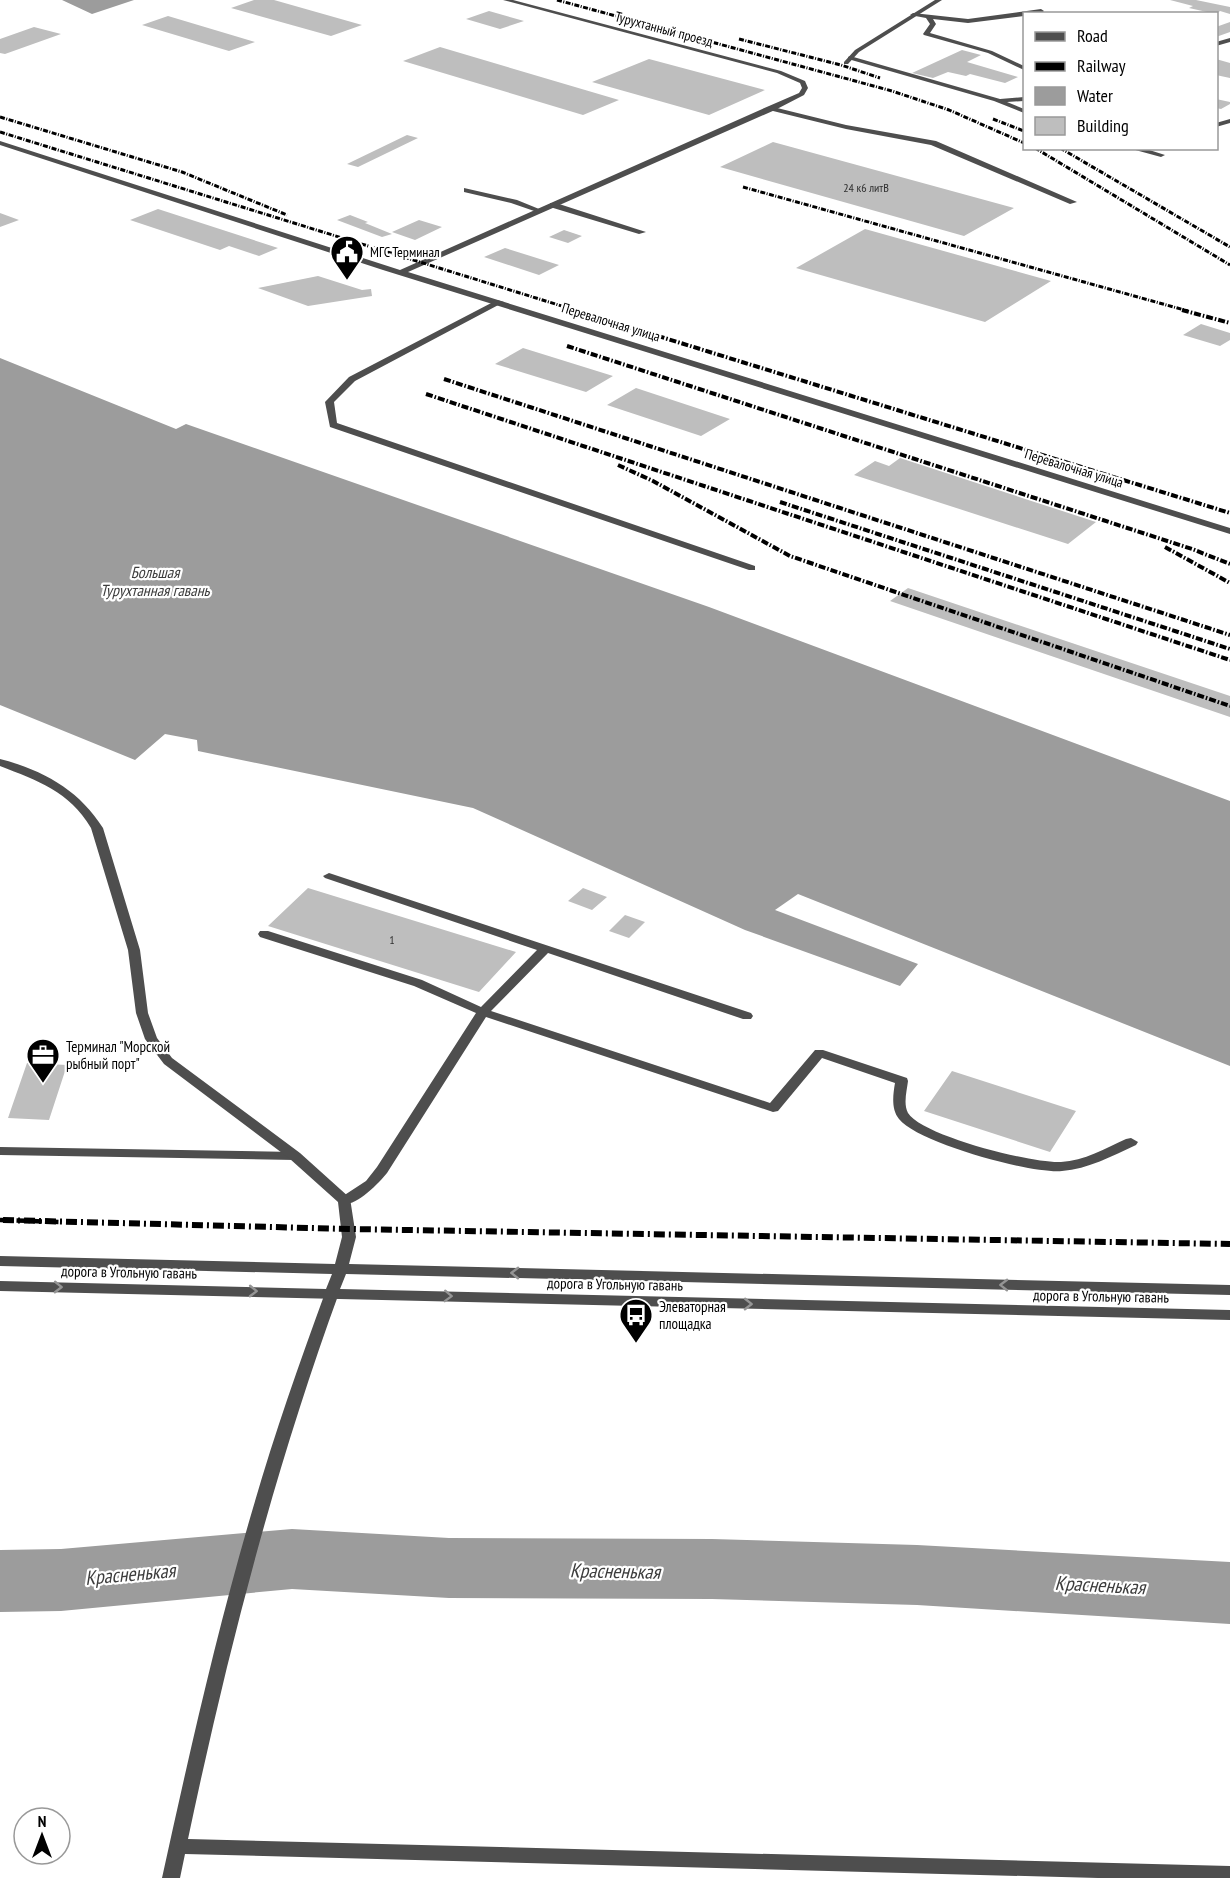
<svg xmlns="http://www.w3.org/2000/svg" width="1230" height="1878" font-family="'PT Sans Narrow',sans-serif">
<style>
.water{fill:#9c9c9c}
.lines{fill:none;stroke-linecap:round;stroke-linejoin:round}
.river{fill:#9c9c9c;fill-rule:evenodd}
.building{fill:#bebebe}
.lane{fill:#4e4e4e;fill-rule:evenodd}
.street{fill:#4e4e4e;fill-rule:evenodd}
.rail-far3{stroke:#000;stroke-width:3;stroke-dasharray:5 1.5 1 1.5;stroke-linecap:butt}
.rail-far2{stroke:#000;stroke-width:4;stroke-dasharray:7 2 1.5 2;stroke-linecap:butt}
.rail-far1{stroke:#000;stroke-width:4.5;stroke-dasharray:9 3 1.5 3;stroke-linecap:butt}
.rail{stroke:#000;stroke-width:6;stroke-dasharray:11 4 2 4;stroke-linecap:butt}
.oneway{stroke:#959595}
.labels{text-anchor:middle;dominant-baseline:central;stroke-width:4.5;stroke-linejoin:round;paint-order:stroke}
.number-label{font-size:12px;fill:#303030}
.far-street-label{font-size:14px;fill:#000;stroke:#fff}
.far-poi-label{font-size:14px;fill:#000;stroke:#fff;text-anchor:start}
.poi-label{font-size:15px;fill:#000;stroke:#fff;text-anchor:start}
.street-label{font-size:15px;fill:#000;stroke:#fff}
.water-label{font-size:16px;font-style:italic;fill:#3d3d3d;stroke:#fff}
.near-water-label{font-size:20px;font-style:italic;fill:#3d3d3d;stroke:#fff}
</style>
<rect width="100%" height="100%" fill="#fff"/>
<path class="water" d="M62 0H134L92 14Z
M0 358 176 429 186 424 709 607 1230 801V1066L798 894 775 910 918 964 900 986 745 930 473 808 198 751 197 740 165 734 135 760 0 705Z"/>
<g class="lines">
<path class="river" d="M292 1529 449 1538 712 1539 917 1545 1230 1562V1624L917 1605 712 1599 449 1598 292 1589 61 1611 0 1612V1550L61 1549Z"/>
</g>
<path class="building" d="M254 0H274L362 25 331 36 231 8Z
M1170 0H1196L1230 7V14L1220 11 1216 14 1189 8 1193 6Z
M489 11 524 21 500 29 466 19Z
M168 16 255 42 229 51 142 25Z
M1230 22V32L1216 37V27Z
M34 27 61 34 5 54 0 53V39Z
M440 47 619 100 583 115 403 61Z
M962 50 981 55 967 62 1018 77 1005 83 970 74 966 76 948 72 933 78 912 73Z
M649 59 765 90 709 115 592 82Z
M1216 59 1230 63V78L1216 75Z
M1216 99 1230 102V104L1221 109 1216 108Z
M407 135 418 138 358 167 347 164Z
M773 142 1014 208 964 236 720 167Z
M158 209 278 248 259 256 229 246 220 250 130 220Z
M0 213 19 220 0 227Z
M350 215 368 222 365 223 392 234 382 237 337 220Z
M419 220 442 227 415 240 392 232Z
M865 229 1051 281 985 322 796 268Z
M564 230 582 236 568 243 549 237Z
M505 248 559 265 539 275 484 257Z
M318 276 362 290 371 289 372 296 308 306 258 288Z
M1201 324 1230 333V340L1220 346 1183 335Z
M523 348 613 376 586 392 495 364Z
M636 388 730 419 701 436 607 405Z
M900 458 1096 522 1068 544 854 475 875 461 889 466Z
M908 588 1230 696V717L890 601Z
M308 888 516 952 479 992 268 926Z
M583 888 607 897 592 910 568 901Z
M625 915 645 922 629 938 609 931Z
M27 1063 67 1065 49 1120 8 1118Z
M952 1071 1076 1111 1050 1152 924 1111Z"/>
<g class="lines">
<path class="lane" d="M1041 9 1044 11 1043 12 1024 14V16L968 23 933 19 936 24 930 33 992 51 1024 66V70L988 53 924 35 923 34 930 24 926 18 910 15 913 13 968 19Z
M1230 38V42L1216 46V42Z
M850 56 1000 99 1024 97V101L1007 102 1024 109V113L994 101 848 59V57Z
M769 106 846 125 936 141 1077 202 1070 204 931 145 846 129 769 110Z
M1230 119V123L1216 127V123Z
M1128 148H1143L1165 155 1161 157Z
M464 188 517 200 544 211 540 213 511 203 464 192Z
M550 203H556L646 232 639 234 550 207Z
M497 300 504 302 355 381 334 402 337 423 755 566V570H749L330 427 325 402 349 377Z
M329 873 751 1013 753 1016 751 1019H743L548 953 491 1011 770 1103 815 1050H823L907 1078 908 1081C907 1090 903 1104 908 1113 922 1136 1034 1164 1061 1162 1084 1161 1106 1148 1126 1139L1131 1138 1138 1142 1136 1145C1112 1156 1088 1169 1062 1171 1031 1174 918 1143 899 1119 891 1109 893 1095 895 1083L822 1058 778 1111 773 1112 486 1017 387 1173C378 1184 355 1208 340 1204L338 1201 340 1198 366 1181 377 1167 476 1013 414 986 260 937 258 934 260 931H268L422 980 481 1007 537 950 325 878 323 876Z
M0 1147 295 1152 302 1156 295 1160 0 1155Z
M332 1288 337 1290 339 1293C274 1471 227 1654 188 1839L1230 1866V1878H1098L185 1854 180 1878H162C189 1755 217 1630 253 1508 274 1435 299 1364 325 1293L327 1290Z"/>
<path class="street" d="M503 0H513L781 71 805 81 808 88 804 95 775 110 408 272 1230 528V534L383 270 0 145V141L400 270 769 106 799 93 802 88 800 83 777 73Z
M935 0H942L859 52 848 64H844V62L855 50Z
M0 759C43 770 79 790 103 828L140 950 148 1013 157 1038 172 1058 300 1153 350 1198 356 1237 349 1264 1230 1285V1295L346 1274 340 1289 1230 1310V1320L0 1291V1281L326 1289 332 1274 0 1266V1256L335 1264 342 1237 338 1202 290 1159 164 1064 145 1039 136 1013 128 950 91 828C69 791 38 781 0 766Z"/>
<path class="rail-far3" d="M557 0 892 91 949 110 1024 143
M739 39 841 65 880 78
M0 117 182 172 287 215
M993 119 1024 131
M0 132 578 311
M1035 148 1230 265
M1060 148 1230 247
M743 187 1188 311"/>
<path class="rail-far2" d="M574 310 1230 513
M1182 310 1230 323
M567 346 1192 549 1230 564
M444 379 1230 635
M426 394 1230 660
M618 465 653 481 790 556 1230 706
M780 502 1230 649
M1165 547 1230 583"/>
<path class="rail-far1" d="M0 1220 61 1222"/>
<path class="rail" d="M3 1220 349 1229 1230 1244"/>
</g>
<defs><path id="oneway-chevron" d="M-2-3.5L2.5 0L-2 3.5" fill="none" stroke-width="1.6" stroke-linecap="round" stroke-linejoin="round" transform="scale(1.5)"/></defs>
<g class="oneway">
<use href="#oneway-chevron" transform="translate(515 1273) rotate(-179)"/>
<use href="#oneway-chevron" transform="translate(1004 1285) rotate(-179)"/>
<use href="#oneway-chevron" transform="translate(58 1287) rotate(1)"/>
<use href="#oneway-chevron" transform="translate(253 1291) rotate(1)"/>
<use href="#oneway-chevron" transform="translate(448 1296) rotate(2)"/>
<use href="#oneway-chevron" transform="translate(748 1304) rotate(1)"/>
</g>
<defs>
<g id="civic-pin" transform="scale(1.725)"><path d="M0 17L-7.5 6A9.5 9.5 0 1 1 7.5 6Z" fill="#000" stroke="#fff"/><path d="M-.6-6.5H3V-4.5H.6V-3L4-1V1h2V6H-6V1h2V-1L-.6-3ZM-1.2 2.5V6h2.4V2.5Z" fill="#fff"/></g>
<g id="office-pin" transform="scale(1.725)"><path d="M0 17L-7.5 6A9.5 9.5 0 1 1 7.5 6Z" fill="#000" stroke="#fff"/><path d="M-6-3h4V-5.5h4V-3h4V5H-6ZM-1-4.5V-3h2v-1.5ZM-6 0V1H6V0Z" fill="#fff"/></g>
<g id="bus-pin" transform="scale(1.725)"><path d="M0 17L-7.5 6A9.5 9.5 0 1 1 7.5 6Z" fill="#000" stroke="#fff"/><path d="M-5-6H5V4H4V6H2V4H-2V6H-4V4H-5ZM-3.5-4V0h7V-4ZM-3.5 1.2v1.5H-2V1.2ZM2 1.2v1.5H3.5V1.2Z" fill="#fff"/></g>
</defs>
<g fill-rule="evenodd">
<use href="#civic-pin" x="347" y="252"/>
<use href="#office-pin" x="43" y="1055"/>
<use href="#bus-pin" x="636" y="1315"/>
</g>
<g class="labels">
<g class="number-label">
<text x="866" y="187">24 к6 литВ</text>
<text x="392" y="939">1</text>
</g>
<g class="far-street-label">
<text transform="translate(664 29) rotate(15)">Турухтанный проезд</text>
<text transform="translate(611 322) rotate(17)">Перевалочная улица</text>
<text transform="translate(1074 468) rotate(17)">Перевалочная улица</text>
</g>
<g class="far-poi-label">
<text x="370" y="252">МГС Терминал</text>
</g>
<g class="poi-label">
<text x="66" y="1046">Терминал "Морской<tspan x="66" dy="17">рыбный порт"</tspan></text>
<text x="659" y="1306">Элеваторная<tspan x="659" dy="17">площадка</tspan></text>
</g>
<g class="street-label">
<text transform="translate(129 1272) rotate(1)">дорога в Угольную гавань</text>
<text transform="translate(615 1284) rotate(1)">дорога в Угольную гавань</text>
<text transform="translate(1101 1296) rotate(1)">дорога в Угольную гавань</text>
</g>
<g class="water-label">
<text x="155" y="572">Большая<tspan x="155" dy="18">Турухтанная гавань</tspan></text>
</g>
<g class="near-water-label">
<text transform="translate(615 1571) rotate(1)">Красненькая</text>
<text transform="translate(130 1574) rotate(-5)">Красненькая</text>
<text transform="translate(1100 1585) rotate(3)">Красненькая</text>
</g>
</g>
<rect x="1023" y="12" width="195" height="138" fill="#ffffff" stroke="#999999" stroke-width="1.5"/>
<rect x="1035" y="32" width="30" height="9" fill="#4e4e4e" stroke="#999999" stroke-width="1.5"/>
<text x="1077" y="42" font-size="18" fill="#000000">Road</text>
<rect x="1035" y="62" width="30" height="9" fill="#000000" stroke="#999999" stroke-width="1.5"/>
<text x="1077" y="72" font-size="18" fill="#000000">Railway</text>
<rect x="1035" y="87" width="30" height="18" fill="#9c9c9c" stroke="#999999" stroke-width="1.5"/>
<text x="1077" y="102" font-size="18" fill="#000000">Water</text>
<rect x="1035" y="117" width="30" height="18" fill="#bebebe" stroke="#999999" stroke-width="1.5"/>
<text x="1077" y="132" font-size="18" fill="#000000">Building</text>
<g transform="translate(42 1836)"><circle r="28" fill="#ffffff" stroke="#999999" stroke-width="1.5"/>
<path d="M0-4.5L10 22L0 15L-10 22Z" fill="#000000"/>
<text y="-9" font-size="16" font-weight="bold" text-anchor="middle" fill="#000000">N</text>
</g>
</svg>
